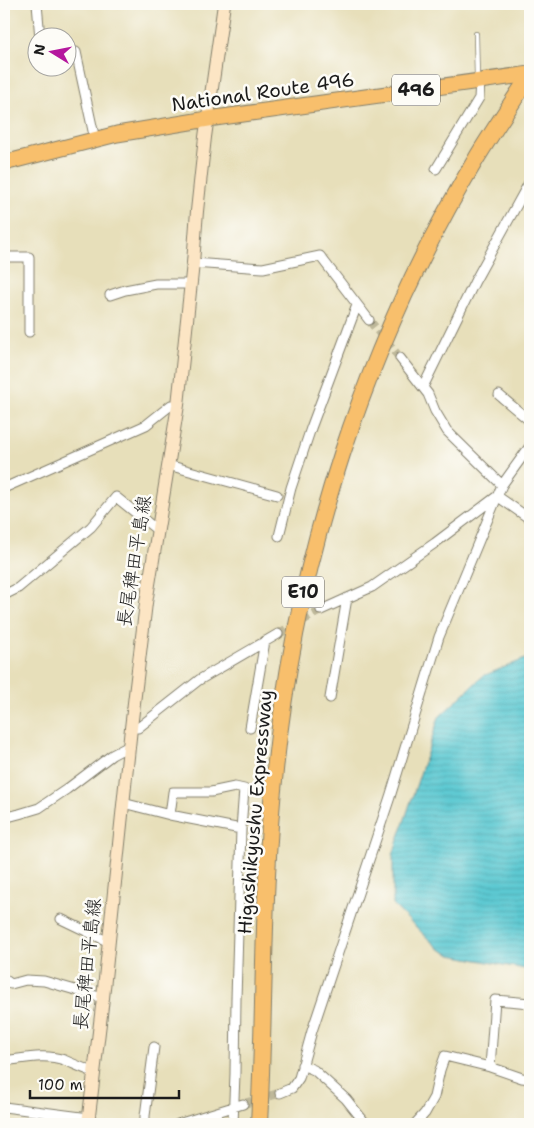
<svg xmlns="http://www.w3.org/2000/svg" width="534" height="1128" font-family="'Shantell Sans','Klee One',sans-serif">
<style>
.water{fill:url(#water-rules);stroke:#3c7277}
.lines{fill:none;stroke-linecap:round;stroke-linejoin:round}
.minor-tunnel{stroke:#beb89a;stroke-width:9;stroke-dasharray:9 4.5;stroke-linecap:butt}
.service-casing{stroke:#827e6b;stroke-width:6}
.minor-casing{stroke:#827e6b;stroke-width:11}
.secondary-casing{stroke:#827e6b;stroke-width:14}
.trunk-casing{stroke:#827e6b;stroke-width:17}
.motorway-casing{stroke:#827e6b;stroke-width:18}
.service{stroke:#fff;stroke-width:4.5}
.minor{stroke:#fff;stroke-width:9}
.secondary{stroke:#fce5c4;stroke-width:12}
.trunk{stroke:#f8bf6c;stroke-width:15}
.motorway{stroke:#f8bf6c;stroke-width:16}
.labels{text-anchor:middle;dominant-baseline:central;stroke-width:5;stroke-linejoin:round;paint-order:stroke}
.shield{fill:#fdfcf7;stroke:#605f5e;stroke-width:1}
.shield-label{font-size:18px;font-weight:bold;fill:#1c1c1c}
.street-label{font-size:19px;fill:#1c1c1c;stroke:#fdfcf7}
</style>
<defs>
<pattern id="water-rules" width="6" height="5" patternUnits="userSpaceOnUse" patternTransform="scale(1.25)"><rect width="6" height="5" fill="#5cc9d2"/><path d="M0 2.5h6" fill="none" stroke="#4facb4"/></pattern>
</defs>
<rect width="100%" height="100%" fill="#fdfcf7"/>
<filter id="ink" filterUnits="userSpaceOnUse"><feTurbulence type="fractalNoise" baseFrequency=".02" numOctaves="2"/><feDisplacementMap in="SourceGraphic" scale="10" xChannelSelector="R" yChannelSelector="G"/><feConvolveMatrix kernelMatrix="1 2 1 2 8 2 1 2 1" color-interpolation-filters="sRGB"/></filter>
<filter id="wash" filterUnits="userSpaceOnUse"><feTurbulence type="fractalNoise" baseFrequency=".0096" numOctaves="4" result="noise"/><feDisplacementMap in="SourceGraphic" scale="20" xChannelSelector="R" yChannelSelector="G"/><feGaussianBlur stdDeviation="1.12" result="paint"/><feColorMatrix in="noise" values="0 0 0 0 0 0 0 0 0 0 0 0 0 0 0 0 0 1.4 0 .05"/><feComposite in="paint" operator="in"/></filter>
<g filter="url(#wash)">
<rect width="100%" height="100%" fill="#e7dfba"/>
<path class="water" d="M530 653V970L451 955 438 948 393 905V855L439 717 483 676 525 659Z"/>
</g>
<g filter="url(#ink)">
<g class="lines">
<path class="minor-tunnel" d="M369 320 400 358
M278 634 321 610
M243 1104 280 1093"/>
<g class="service-casing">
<path id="service" d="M476 34 477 78"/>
</g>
<g class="minor-casing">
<path id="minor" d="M37 4 40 38
M76 52 95 140
M436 169 479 98 480 81
M4 257H29V332
M193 263 263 268 320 256 369 320
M110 295 125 290 156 284H191
M400 358 428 394 435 411 447 431 502 485
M423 387 475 281 530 181
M499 395 530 421
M168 465 277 495
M4 488 146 425 171 405H178
M497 496 530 519
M279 536 291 488 311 428 357 305
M4 595 18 588 91 527 116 497 157 530
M321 610 372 587 435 543 496 497
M330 698 347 598
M131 728H138L199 680 278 634
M250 728 265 641
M123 803 170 815 241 829 236 999 235 1074 233 1124
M170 815 173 792H211L235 787 244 789 241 829
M4 818 19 814 39 808 67 789 112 755 129 746
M61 919 109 942
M4 979 11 984 26 980 44 981 103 998
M4 1061C23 1059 45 1053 64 1060 74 1064 84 1069 94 1072
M302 1065 314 1070 346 1099 366 1124
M490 1067 495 1000 530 1003
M280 1093 292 1088 299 1078 312 1031 390 797 439 637 502 485 530 446
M4 1107 89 1118
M145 1124V1116L154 1047
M178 1124 243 1104
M415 1124 425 1113 434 1097 440 1070 445 1056 490 1067 522 1078 530 1079"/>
</g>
<g class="secondary-casing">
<path id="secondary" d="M88 1124 103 998 131 728 146 603 178 405 193 263 197 211 205 137 224 4"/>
</g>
<g class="trunk-casing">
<path id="trunk" d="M4 163 117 134 208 119 530 74"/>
</g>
<g class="motorway-casing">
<path id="motorway" d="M259 1124C265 1006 262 888 275 770 297 555 365 345 476 159 493 131 512 103 530 75"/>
</g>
<use href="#service" class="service"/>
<use href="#minor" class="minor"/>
<use href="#secondary" class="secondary"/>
<use href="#trunk" class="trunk"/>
<use href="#motorway" class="motorway"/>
</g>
</g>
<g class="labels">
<g class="shield">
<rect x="392" y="74.5" width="48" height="31" rx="4"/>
<rect x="282" y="576.5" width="42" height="31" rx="4"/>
</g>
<g class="shield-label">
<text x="416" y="90">496</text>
<text x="303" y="592">E10</text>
</g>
<g class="street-label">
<text transform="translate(263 92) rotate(-8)">National Route 496</text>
<text transform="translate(134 561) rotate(-81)">長尾稗田平島線</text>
<text transform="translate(255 812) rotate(-85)">Higashikyushu Expressway</text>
<text transform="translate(87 964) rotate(-84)">長尾稗田平島線</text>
</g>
</g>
<rect width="534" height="1128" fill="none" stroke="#fdfcf7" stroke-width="20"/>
<g transform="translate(52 52) rotate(280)"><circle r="24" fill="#fdfcf7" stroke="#a3a29f"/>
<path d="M0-4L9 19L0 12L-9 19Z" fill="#b5179e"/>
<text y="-8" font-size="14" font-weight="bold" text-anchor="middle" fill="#1c1c1c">N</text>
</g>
<path d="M30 1090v8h149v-8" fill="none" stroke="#1c1c1c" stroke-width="2.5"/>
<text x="38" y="1090" font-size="15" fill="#1c1c1c" stroke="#fdfcf7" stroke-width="4" paint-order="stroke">100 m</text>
</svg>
